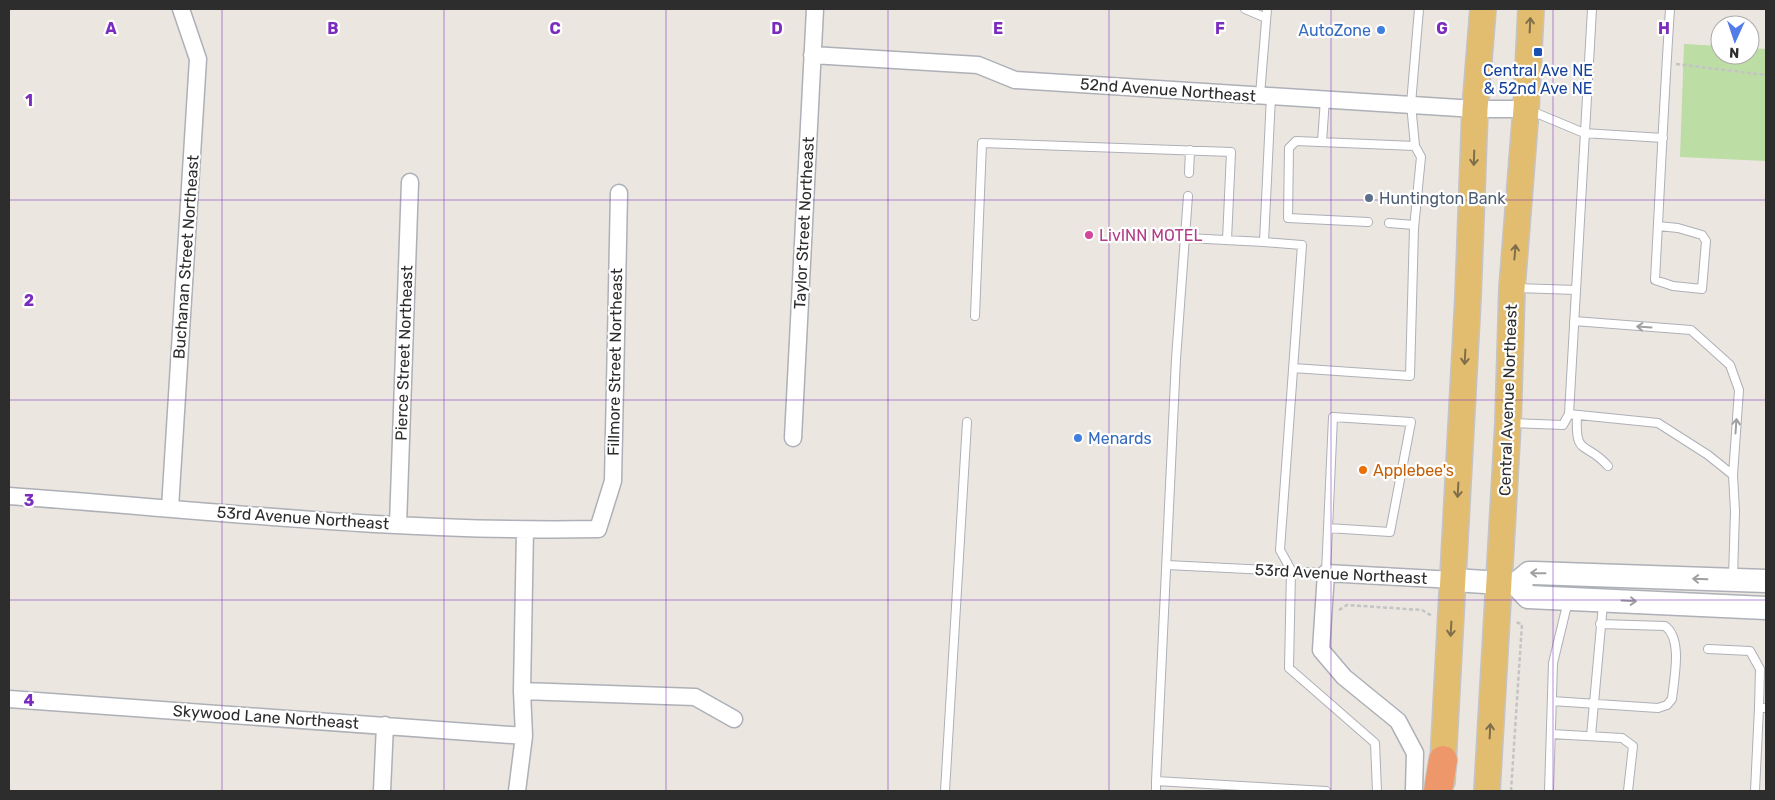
<svg xmlns="http://www.w3.org/2000/svg" width="1775" height="800" font-family="Rubik,sans-serif">
<style>
.green{fill:#bcdda3}
.lines{fill:none;stroke-linecap:round;stroke-linejoin:round}
.lane-casing{stroke:#adb0b7;stroke-width:10}
.street-casing{stroke:#adb0b7;stroke-width:19}
.secondary-casing{stroke:#adb0b7;stroke-width:25}
.primary-casing{stroke:#c4c4c4;stroke-width:28}
.highway-casing{stroke:#c4c4c4;stroke-width:30}
.path{stroke:#c4c4c4;stroke-width:2.5;stroke-dasharray:4 2.5;stroke-linecap:butt}
.lane{stroke:#fff;stroke-width:8}
.street{stroke:#fff;stroke-width:16}
.secondary{stroke:#fff;stroke-width:22}
.primary{stroke:#e3bd6f;stroke-width:25}
.highway{stroke:#ee976a;stroke-width:28}
.oneway{stroke:#7f6e4b}
.oneway2{stroke:#a0a0a0}
.grid{fill:none;stroke:#7b2cbf;stroke-width:1;stroke-opacity:0.55}
.shop-dot{fill:#3f7fe0;stroke:#fff;stroke-width:2}
.transit-dot{fill:#1a4fb4;stroke:#fff;stroke-width:2}
.service-dot{fill:#5c6f8a;stroke:#fff;stroke-width:2}
.hotel-dot{fill:#d1479c;stroke:#fff;stroke-width:2}
.food-dot{fill:#e8710a;stroke:#fff;stroke-width:2}
.labels{text-anchor:middle;dominant-baseline:central;stroke-width:4.5;stroke-linejoin:round;paint-order:stroke}
.shop-label{font-size:16px;fill:#366cbe;stroke:#fff;text-anchor:end}
.transit-label{font-size:16px;fill:#164399;stroke:#fff}
.street-label{font-size:16px;fill:#2d2d2d;stroke:#fff}
.service-label{font-size:16px;fill:#4e5e75;stroke:#fff;text-anchor:start}
.hotel-label{font-size:16px;fill:#b23c85;stroke:#fff;text-anchor:start}
.food-label{font-size:16px;fill:#c56008;stroke:#fff;text-anchor:start}
.grid-label{font-size:16px;text-anchor:middle;font-weight:bold;fill:#7b2cbf;stroke:#fff;stroke-width:4.5;stroke-linejoin:round;paint-order:stroke}
</style>
<rect width="100%" height="100%" fill="#ece6e1"/>
<path class="green" d="M1684 44 1720 46V55H1750V48L1766 49V161L1680 157Z"/>
<g class="lines">
<g class="lane-casing">
<path id="lane" d="M1245 9 1266 18
M1592 9 1569 414 1658 423 1708 455 1733 475 1735 511 1733 578
M1260 95 1267 9
M1529 110 1584 133 1663 138
M1322 142 1325 99
M1189 173 1190 150
M1368 222 1288 218 1289 148 1296 141 1415 146
M1389 223 1414 225
M1658 226 1678 228 1702 235 1706 241 1702 289 1673 286 1655 280C1660 189 1664 99 1670 9
M1187 238 1264 242 1271 96
M1264 242 1302 245 1280 550 1291 570 1289 668 1375 743 1377 791
M1516 288 1576 290
M975 316 982 143 1231 152 1227 240
M1574 321 1691 330 1730 365 1739 390 1733 475
M1293 368 1410 376 1414 228 1421 157 1415 146 1411 104 1419 9
M1577 415C1575 458 1585 440 1608 466
M1512 423 1563 425 1569 414
M1167 565 1326 573 1333 417 1411 422 1390 532 1328 528
M1708 649 1750 651 1760 669 1759 708H1766
M1552 701 1658 708 1667 705 1672 699C1674 678 1683 639 1665 626L1600 624
M1551 734 1622 738 1633 746 1628 791
M1591 736 1603 604
M1156 781 1176 359 1188 196
M945 791 967 422
M1156 791V781L1326 791
M1549 791 1553 663 1568 601
M1755 791 1759 708"/>
</g>
<g class="street-casing">
<path id="street" d="M812 55 978 65 1015 80 1475 109H1526
M793 438 815 9
M9 496C204 510 401 533 598 529L613 481 619 193
M170 508 198 59 181 9
M398 525 410 182
M522 691 695 697 734 719
M9 699 524 736
M382 791 385 725
M517 791 524 736 522 691 525 530
M1414 791 1415 753 1398 721 1344 677 1321 650 1326 573 1454 580"/>
</g>
<g class="secondary-casing">
<path id="secondary" d="M1454 580 1516 584 1529 573H1534L1766 581
M1516 584 1528 597 1766 608"/>
</g>
<g class="primary-casing">
<path id="primary" d="M1442 781 1468 297 1475 109 1483 9
M1487 791 1508 423 1512 288 1526 109 1531 9"/>
</g>
<g class="highway-casing">
<path id="highway" d="M1438 791 1443 760"/>
</g>
<path class="path" d="M1676 64 1766 75
M1339 610 1347 605 1422 610 1432 616
M1511 791 1522 624 1515 622"/>
<use href="#lane" class="lane"/>
<use href="#street" class="street"/>
<use href="#secondary" class="secondary"/>
<use href="#primary" class="primary"/>
<use href="#highway" class="highway"/>
</g>
<defs><path id="oneway-shaft" d="M-6 0H5M1.5-3L5.5 0L1.5 3" fill="none" stroke-width="1.6" stroke-linecap="round" stroke-linejoin="round" transform="scale(1.25)"/></defs>
<g class="oneway">
<use href="#oneway-shaft" transform="translate(1530 25) rotate(-87)"/>
<use href="#oneway-shaft" transform="translate(1474 158) rotate(92)"/>
<use href="#oneway-shaft" transform="translate(1515 252) rotate(-85)"/>
<use href="#oneway-shaft" transform="translate(1465 357) rotate(93)"/>
<use href="#oneway-shaft" transform="translate(1458 490) rotate(93)"/>
<use href="#oneway-shaft" transform="translate(1451 629) rotate(93)"/>
<use href="#oneway-shaft" transform="translate(1490 731) rotate(-87)"/>
</g>
<g class="oneway2">
<use href="#oneway-shaft" transform="translate(1644 327) rotate(-176)"/>
<use href="#oneway-shaft" transform="translate(1736 426) rotate(-86)"/>
<use href="#oneway-shaft" transform="translate(1538 573) rotate(-179)"/>
<use href="#oneway-shaft" transform="translate(1700 579) rotate(-178)"/>
<use href="#oneway-shaft" transform="translate(1629 601) rotate(3)"/>
</g>
<path class="grid" d="M222 9V791M444 9V791M666 9V791M888 9V791M1109 9V791M1331 9V791M1553 9V791M9 200H1766M9 400H1766M9 600H1766"/>
<g class="shop-dot">
<circle cx="1381" cy="30" r="5"/>
<circle cx="1078" cy="438" r="5"/>
</g>
<rect class="transit-dot" x="1533" y="47" width="10" height="10" rx="2.5"/>
<circle class="service-dot" cx="1369" cy="198" r="5"/>
<circle class="hotel-dot" cx="1089" cy="235" r="5"/>
<circle class="food-dot" cx="1363" cy="470" r="5"/>
<g class="labels">
<g class="shop-label">
<text x="1371" y="30">AutoZone</text>
<text x="1088" y="438" text-anchor="start">Menards</text>
</g>
<g class="transit-label">
<text x="1538" y="70">Central Ave NE<tspan x="1538" dy="18">&amp; 52nd Ave NE</tspan></text>
</g>
<g class="street-label">
<text transform="translate(1168 90) rotate(4)">52nd Avenue Northeast</text>
<text transform="translate(804 223) rotate(-87)">Taylor Street Northeast</text>
<text transform="translate(186 257) rotate(-86)">Buchanan Street Northeast</text>
<text transform="translate(404 353) rotate(-88)">Pierce Street Northeast</text>
<text transform="translate(615 362) rotate(-89)">Fillmore Street Northeast</text>
<text transform="translate(1508 400) rotate(-88)">Central Avenue Northeast</text>
<text transform="translate(303 518) rotate(4)">53rd Avenue Northeast</text>
<text transform="translate(1341 574) rotate(3)">53rd Avenue Northeast</text>
<text transform="translate(266 717) rotate(4)">Skywood Lane Northeast</text>
</g>
<g class="service-label">
<text x="1379" y="198">Huntington Bank</text>
</g>
<g class="hotel-label">
<text x="1099" y="235">LivINN MOTEL</text>
</g>
<g class="food-label">
<text x="1373" y="470">Applebee's</text>
</g>
</g>
<g class="grid-label">
<text x="111" y="34">A</text>
<text x="333" y="34">B</text>
<text x="555" y="34">C</text>
<text x="777" y="34">D</text>
<text x="998" y="34">E</text>
<text x="1220" y="34">F</text>
<text x="1442" y="34">G</text>
<text x="1664" y="34">H</text>
<text x="29" y="106">1</text>
<text x="29" y="306">2</text>
<text x="29" y="506">3</text>
<text x="29" y="706">4</text>
</g>
<rect width="1775" height="800" fill="none" stroke="#2d2d2d" stroke-width="20"/>
<g transform="translate(1735 40) rotate(183)"><circle r="24" fill="#ffffff" stroke="#ababab"/>
<path d="M0-4L9 19L0 12L-9 19Z" fill="#527ce8"/>
<text y="-8" font-size="14" font-weight="bold" text-anchor="middle" fill="#2d2d2d">N</text>
</g>
</svg>
